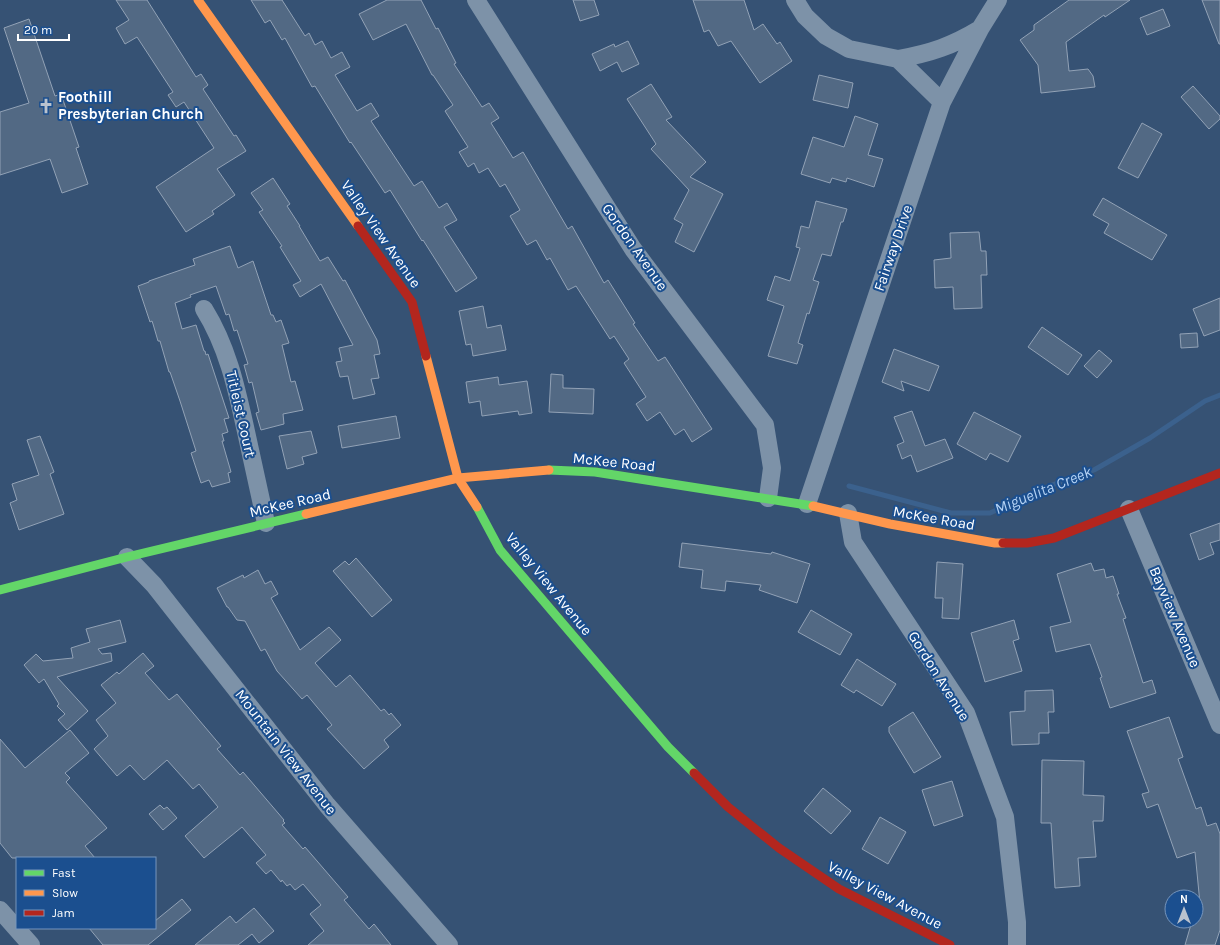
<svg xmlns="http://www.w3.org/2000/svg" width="1220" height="945" font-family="Karla,sans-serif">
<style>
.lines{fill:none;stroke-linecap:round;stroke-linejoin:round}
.stream{stroke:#3b618d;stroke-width:5}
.building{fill:#526984;stroke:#92a2b6}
.street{stroke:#7d92a8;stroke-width:18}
.fast{stroke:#63d668;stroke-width:9}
.slow{stroke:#ff974d;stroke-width:9}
.jam{stroke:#b3261e;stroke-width:9}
.labels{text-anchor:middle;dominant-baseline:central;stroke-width:4;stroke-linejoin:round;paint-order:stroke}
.poi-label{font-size:15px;font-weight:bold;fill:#fff;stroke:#1b4f8f;text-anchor:start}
.street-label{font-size:15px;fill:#fff;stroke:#1b4f8f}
.water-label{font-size:16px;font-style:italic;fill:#b5d3f5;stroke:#1b4f8f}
</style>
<rect width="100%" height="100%" fill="#365274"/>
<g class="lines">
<path class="stream" d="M849 486 951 513H990L1052 485 1094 470 1150 438 1205 401 1220 395"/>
</g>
<path class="building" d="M116 0H147L196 77 201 74 208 85 203 89 234 136 236 135 246 151 217 169 235 195 212 211 214 214 186 232 156 187 214 148 184 102 176 107 168 95 173 92 137 37 125 44 116 28 129 20Z
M251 0H282L305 36 309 33 315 45 322 41 331 58 342 52 350 67 335 75 357 111 371 103 379 116 371 121 414 186 422 181 439 208 447 203 457 220 444 227 477 278 456 292 423 240 422 241 390 190 385 193 351 142 350 143 315 86 312 87 285 38 282 40 270 20 265 23Z
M387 0H421L436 29 438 28 456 63 454 64 482 107 489 103 499 118 491 123 513 158 523 152 568 229 572 226 604 283 608 280 635 323 633 324 658 361 665 357 712 429 692 442 684 429 675 435 660 412 647 421 636 404 646 397 624 363 629 359 614 336 610 339 576 286 568 290 550 258 547 260 536 240 527 245 510 216 520 210 505 184 500 187 488 168 479 173 474 163 468 167 459 152 468 147 445 111 453 105 433 75H432L406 24 373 40 359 14Z
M573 0H594L599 15 580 21Z
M693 0H744L754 30 763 24 777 44 780 42 792 61 760 83 731 41 718 46 709 30 704 32Z
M1069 0H1130L1105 17 1104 15 1066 42 1069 71 1088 69 1093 76 1095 87 1041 93 1038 65 1020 40 1034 30V25Z
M1202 0H1220V44H1219Z
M1163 9 1170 26 1147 35 1140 18Z
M29 19 55 96 61 94 79 147 76 148 88 184 62 193 50 159 0 175V112L29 103 4 28Z
M628 41 639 64 622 72 617 62 600 71 592 54 614 44 615 47Z
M819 75 853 83 848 108 813 100Z
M651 84 672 117 666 120 706 162 690 177 723 194 694 252 675 242 683 224 674 219 689 190 651 149 656 144 627 99Z
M1193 86 1220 116V119L1209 129 1181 97Z
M855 116 878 124 868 155 883 159 874 187 847 178 846 182 832 178 830 183 801 174 813 137 844 147Z
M1142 123 1162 134 1138 178 1118 168Z
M273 178 290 204 287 206 300 226H299L320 261 328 257 343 281 345 280 377 340 380 354 374 355 379 378 371 379 375 394 353 399 348 376 340 377 336 362 342 361 339 348 353 345 321 284 300 297 293 285 301 281 280 247 282 246 259 212 263 210 251 193Z
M1103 198 1167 235 1152 260 1104 233 1109 224 1093 215Z
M816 201 847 209 843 222H841L831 256 822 254 813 280 819 282 809 314 807 313 798 343 803 345 797 364 768 356 784 306 767 300 775 276 790 281 800 248 796 247 801 226 809 228Z
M979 232 981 251H986L987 275H981L982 308 954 309 953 287 935 288 934 260 951 258 950 233Z
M230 246 238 268 253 261 271 315H273L276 322 281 320 289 343 282 345 291 382 295 381 303 410 283 414 284 424 261 430 256 413 259 412 252 382 249 383 244 365 248 364 237 330 234 331 229 314 226 315 216 286 190 295 191 297 175 303 182 329 196 325 204 351H205L206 355 208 354 229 418 224 419 228 432 222 434 224 441H222L231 472 228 473 230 482 212 487 209 480 201 483 191 453 196 451 180 401 170 372H169L160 341H158L153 324 152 321 150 322 138 286 149 282V281L195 265 193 259Z
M1220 298V330L1204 336 1193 309Z
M483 306 487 328 501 325 506 350 473 356 471 344 466 345 459 311Z
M1042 327 1082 355 1068 375 1028 347Z
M1197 333 1198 347 1181 348 1180 334Z
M894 349 939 366 929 391 901 381 904 391 882 382Z
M1099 350 1112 361 1097 378 1084 366Z
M551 374 563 375V388L594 389 593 414 549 412Z
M498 377 499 385 527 381 532 413 519 415 518 411 482 416 480 401 469 403 466 382Z
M912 411 925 446 945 439 953 458 917 472 911 455 902 459 897 445 904 442 894 417Z
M974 412 1021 436 1008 462 990 453 986 460 957 444Z
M396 416 400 438 342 448 338 426Z
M311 431 317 453 302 457 304 464 287 469 279 436Z
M40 436 54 472 50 474 64 514 19 530 10 503 17 500 12 484 39 475 27 440Z
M1220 523V540L1210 543 1214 554 1199 560 1190 534Z
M682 543 771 554 772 552 810 564 797 603 759 590 761 585 726 581 725 591 701 588 703 570 679 567Z
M356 558 392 600 372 617 333 571 345 561 349 565Z
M937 562 963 564 959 619 942 618 943 598H935Z
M1091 563 1094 571 1104 569 1106 578 1113 576 1119 594H1117L1126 618 1123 619 1143 683 1152 680 1156 693 1110 708 1100 678 1102 677 1090 644 1056 652 1050 627 1071 622 1057 574Z
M258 570 265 584 271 581 278 594 271 598 300 650 329 627 341 640 315 663 336 687 350 675 381 711 384 709 389 715 391 713 401 725 384 740 389 747 364 769 327 729 332 725 307 695 302 699 277 671 265 649 261 651 245 621 237 620 228 607H227L217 588 243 575 244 578Z
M811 610 852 634 840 655 798 632Z
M120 620 126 642 98 649 102 654 111 653 112 661 57 677 88 711 67 730 58 720 65 714 57 706 59 704 44 679 39 683 24 665 36 654 43 661 73 658 71 648 90 642 86 629Z
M1014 620 1019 639 1013 641 1022 671 985 682 971 633Z
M143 653 154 666 145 673 169 700 177 694 221 746 217 749 240 775 243 772 284 820 283 821 285 823 282 825 303 849 305 847 348 897 344 900 369 929 374 924 391 945H308L324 931 310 914 321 905 303 884 295 890 290 884 287 886 282 880 281 882 271 870 266 874 256 863 266 855 242 827 204 858 185 836 218 807 199 784 193 789 167 760 144 780 130 765 117 776 94 749 108 736 96 720 116 703 101 685 117 672 119 674Z
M857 659 896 684 882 706 856 690 854 693 841 685Z
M1053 690 1054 712H1048L1049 733H1039V744L1012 745 1010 712 1025 711V691Z
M913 712 941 757 914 773 889 732V727Z
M1169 717 1183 757 1178 759 1196 809 1201 807 1207 826 1216 823 1220 834V930L1215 945H1185L1192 921H1196V912L1201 914 1195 852 1177 858 1158 804 1147 808 1142 794 1149 792 1127 731Z
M70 730 89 753 65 773 70 778 66 782 107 828 85 846 95 858H12L0 843V739L25 768Z
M1042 760 1084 761 1083 795 1104 796 1103 821H1093L1096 857 1078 858 1080 886 1055 888 1051 823H1041Z
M952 781 963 816 934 826 922 790Z
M823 788 851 811 831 834 804 811Z
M160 805 164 809 167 807 177 818 163 830 149 814Z
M880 817 906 832 888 864 862 849Z
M182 899 191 910 148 945H103L89 928H155V921Z
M254 908 274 931 259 943 252 934 238 945H195L230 916 236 923Z"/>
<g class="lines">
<path class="street" d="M476 0 633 249 765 425 772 468 768 498
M795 0 805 16 826 36 849 49 898 59 942 102
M898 59C931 53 952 46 980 29
M204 309C227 346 236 386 245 427 252 459 259 491 266 523
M807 504 942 102 980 29 998 0
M1129 509 1220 725
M848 513 853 542 966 713 1005 817 1017 922V945
M127 557 154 585 327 805 449 945
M0 910 31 945"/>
<path class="fast" d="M549 470 595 472 813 506
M477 507 500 550 668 747 694 773
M0 590 127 557 306 514"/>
<path class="slow" d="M198 0 358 226
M426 356 458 478 477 507
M813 506 890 524 995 543H1003
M306 514 458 478 549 470"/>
<path class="jam" d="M358 226 412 302 426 356
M1003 543H1027L1054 538 1220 473
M694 773 728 807 779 848 839 889 950 945"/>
</g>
<defs>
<g id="church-bare" transform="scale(1.2)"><path d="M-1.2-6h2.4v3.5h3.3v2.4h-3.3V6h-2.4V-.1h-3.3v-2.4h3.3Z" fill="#b9c2ce" stroke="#1b4f8f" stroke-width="2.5" paint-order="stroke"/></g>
</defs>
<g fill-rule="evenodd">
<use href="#church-bare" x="46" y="106"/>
</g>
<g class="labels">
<g class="poi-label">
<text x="58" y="97">Foothill<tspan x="58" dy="17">Presbyterian Church</tspan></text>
</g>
<g class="street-label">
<text transform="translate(381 234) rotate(55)">Valley View Avenue</text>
<text transform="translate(635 247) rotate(55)">Gordon Avenue</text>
<text transform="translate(893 248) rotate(-71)">Fairway Drive</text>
<text transform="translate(241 414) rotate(77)">Titleist Court</text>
<text transform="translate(614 462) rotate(6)">McKee Road</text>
<text transform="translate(290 503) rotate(-13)">McKee Road</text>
<text transform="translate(934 518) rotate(10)">McKee Road</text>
<text transform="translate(549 584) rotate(51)">Valley View Avenue</text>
<text transform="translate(1175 617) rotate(67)">Bayview Avenue</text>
<text transform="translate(939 676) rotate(58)">Gordon Avenue</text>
<text transform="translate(286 752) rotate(52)">Mountain View Avenue</text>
<text transform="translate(885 895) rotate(28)">Valley View Avenue</text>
</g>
<g class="water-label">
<text transform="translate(1043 490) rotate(-22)">Miguelita Creek</text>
</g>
</g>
<rect x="16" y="857" width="140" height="72" fill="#1b4f8f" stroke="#7695bc"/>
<rect x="24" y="870" width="20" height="6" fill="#63d668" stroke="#7695bc"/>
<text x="52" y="877" font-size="12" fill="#ffffff">Fast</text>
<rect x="24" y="890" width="20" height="6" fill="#ff974d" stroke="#7695bc"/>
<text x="52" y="897" font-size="12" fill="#ffffff">Slow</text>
<rect x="24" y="910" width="20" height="6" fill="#b3261e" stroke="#7695bc"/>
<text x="52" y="917" font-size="12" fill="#ffffff">Jam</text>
<g transform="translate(1184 909)"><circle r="19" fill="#1b4f8f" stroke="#7695bc"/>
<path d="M0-3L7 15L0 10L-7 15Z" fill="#b9c2ce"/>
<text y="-6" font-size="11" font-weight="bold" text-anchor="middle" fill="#ffffff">N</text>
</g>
<path d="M18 34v6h51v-6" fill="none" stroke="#ffffff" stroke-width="2"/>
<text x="24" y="34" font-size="12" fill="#ffffff" stroke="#1b4f8f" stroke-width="3" paint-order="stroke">20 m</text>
</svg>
